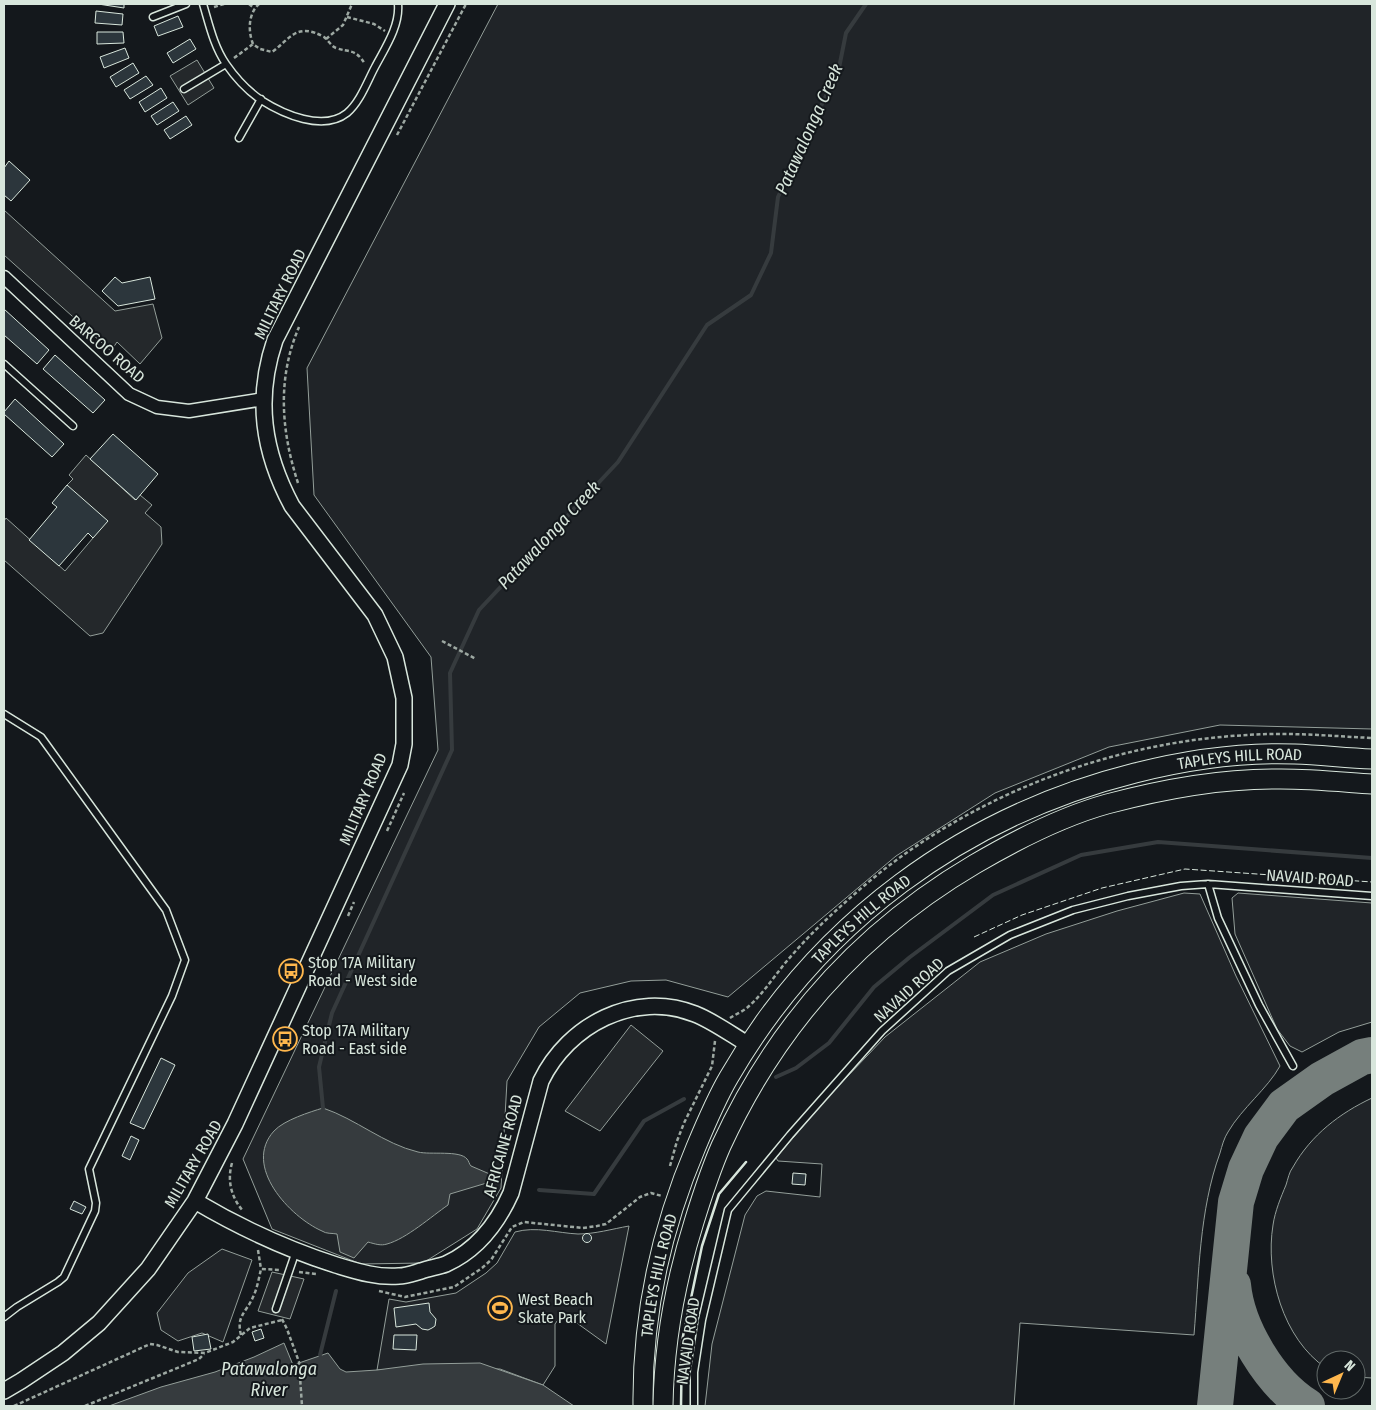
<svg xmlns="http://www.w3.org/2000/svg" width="1376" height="1410" font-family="'Fira Sans Condensed',sans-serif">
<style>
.green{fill:#202428;stroke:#939e99}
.parking{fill:#24282b;stroke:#939e99}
.water{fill:#363b3e;stroke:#939e99}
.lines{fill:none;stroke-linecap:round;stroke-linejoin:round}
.stream{stroke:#363b3e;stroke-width:4}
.taxiway{stroke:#767f7c;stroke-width:36}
.building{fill:#2c363c;stroke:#d8e6dc}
.service-casing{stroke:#d8e6dc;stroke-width:9}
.minor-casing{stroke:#d8e6dc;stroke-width:15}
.tertiary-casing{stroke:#d8e6dc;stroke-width:18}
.primary-casing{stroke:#d8e6dc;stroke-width:21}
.path{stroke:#9da8a2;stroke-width:2.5;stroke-dasharray:4 2.5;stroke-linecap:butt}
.service{stroke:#14181c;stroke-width:6}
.minor{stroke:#14181c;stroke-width:12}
.tertiary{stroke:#14181c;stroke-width:15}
.primary{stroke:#14181c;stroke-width:19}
.fence{stroke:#d8e6dc;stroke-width:1;stroke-dasharray:6 2.5;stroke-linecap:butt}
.wall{stroke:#d8e6dc;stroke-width:2.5}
.labels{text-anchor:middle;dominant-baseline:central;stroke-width:4;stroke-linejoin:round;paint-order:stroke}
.street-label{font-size:16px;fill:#d8e6dc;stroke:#14181c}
.poi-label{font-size:16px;fill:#d8e6dc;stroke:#14181c;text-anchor:start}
.water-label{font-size:18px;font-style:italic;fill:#d8e6dc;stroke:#14181c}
</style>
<rect width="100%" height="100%" fill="#14181c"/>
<path class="green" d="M498 4H1372V729L1220 725 1109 747 995 793 896 856 728 997 666 980 631 981 580 993 539 1027 507 1081 501 1188 477 1229 423 1263 361 1264 272 1229 243 1159 438 750 431 657 314 495 307 368Z
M1184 893 1200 894 1236 976 1280 1066C1268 1088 1242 1108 1228 1132 1224 1138 1222 1146 1220 1153 1199 1211 1199 1275 1194 1335L1020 1323 1014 1406H705L712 1344 745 1215 757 1196 766 1191 820 1197 822 1164 778 1161 776 1158 827 1098 885 1037 980 962 1046 934 1117 911Z
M1238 893 1372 903V1022L1339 1032 1302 1052 1290 1046 1277 1029 1235 934 1232 898Z
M1372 1098V1378L1356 1377V1360H1326V1368C1283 1339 1265 1274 1273 1225 1275 1211 1281 1197 1286 1185 1288 1179 1289 1172 1293 1167 1311 1135 1340 1113 1372 1098Z
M629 1226 606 1344 563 1313 555 1324V1366L543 1385 500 1369 377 1370 389 1299 406 1302 456 1293 486 1273 497 1263 515 1232C536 1226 557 1233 578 1234 595 1234 612 1229 629 1226Z
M222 1249 252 1260 223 1342 202 1333 178 1341 161 1330 157 1313 188 1273Z"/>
<path class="parking" d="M197 60 214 88 188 105 170 76Z
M4 210 115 311 153 304 162 338 140 364 117 342 111 351 4 255Z
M86 455 135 500 140 495 152 505 145 513 161 527 162 544 103 633 90 636 4 560V521L6 518 65 571 93 538 67 485 73 479 69 475Z
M631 1025 663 1051 600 1131 565 1111Z
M272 1272 304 1279 290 1319 258 1311Z"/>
<path class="water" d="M323 1108C356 1119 384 1144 418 1152 430 1155 460 1150 467 1159 469 1161 469 1164 471 1166L492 1175 490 1182 450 1194 448 1205C432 1216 406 1239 387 1244 381 1246 375 1244 368 1242L354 1258 340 1252 337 1234C332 1233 326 1234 322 1231 290 1217 242 1166 274 1131 284 1120 310 1112 323 1108Z
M284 1343 293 1365 328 1353 340 1369 346 1372 377 1370 423 1364 480 1363 543 1385 574 1406H109L161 1387 215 1372 254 1357Z"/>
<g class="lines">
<path class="stream" d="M776 1077 796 1068 829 1043 874 987 910 957 993 895 1081 855 1158 842 1372 858
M323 1108 319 1067 332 1013 452 750 450 673 479 610 618 462 707 325 751 295 771 253 778 197 839 68 846 33 866 4
M539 1190 594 1194 644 1121 684 1099
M320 1355 336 1291"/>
<path class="taxiway" d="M1233 1285C1237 1328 1270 1383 1307 1406
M1215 1406 1236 1202 1246 1169 1261 1137 1284 1106 1322 1079 1362 1057 1372 1055"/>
</g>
<path class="building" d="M98 4H124V8Z
M96 11 123 14 122 25 95 23Z
M178 16 183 27 158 36 154 26Z
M97 32H123L124 43 97 44Z
M190 39 196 49 173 63 167 53Z
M125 48 129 58 104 68 100 57Z
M133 63 139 73 116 87 110 77Z
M146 76 153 85 130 99 124 90Z
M161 88 167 98 145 112 139 102Z
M173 102 179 111 157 125 151 116Z
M186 116 192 125 170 139 164 130Z
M9 161 30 180 11 201 4 195V168Z
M115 277 122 283 150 277 155 299 118 306 102 291Z
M4 309 49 350 37 364 4 335Z
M55 355 105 400 93 413 43 369Z
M15 399 64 444 52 457 4 414V412Z
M113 434 158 474 136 500 90 459Z
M67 485 108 521 93 538 88 533 59 566 29 540 57 507 52 503Z
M161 1058 175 1065 144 1129 130 1123Z
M131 1136 139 1140 130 1160 122 1156Z
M793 1173 806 1174 805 1185 792 1184Z
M74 1201 86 1207 82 1214 70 1209Z
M582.5 1238a4.5 4.5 0 1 1 9 0a4.5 4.5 0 1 1-9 0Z
M429 1303 430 1312 436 1319 435 1326 432 1328 428 1330 422 1329 416 1324 396 1327 394 1308Z
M261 1329 264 1338 255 1341 252 1332Z
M208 1334 211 1349 194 1351 192 1337Z
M394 1335H417L416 1350 393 1349Z"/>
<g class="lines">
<g class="service-casing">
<path id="service" d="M203 4C209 24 214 47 226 64 235 77 248 91 261 100 283 114 323 132 347 113 360 102 367 82 375 67 385 48 400 26 398 4
M153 17 186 4
M184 89 226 64
M239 138 261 99
M4 364 73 426
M4 714 41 737 166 910 185 960 172 996 89 1169 96 1203 95 1211 64 1277 58 1282 17 1307 4 1317
M1208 884 1218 918 1259 1005 1293 1066
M276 1309 296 1251
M694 1406V1372L702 1320 728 1210 790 1135 882 1031 948 971 1010 935 1073 910 1128 896 1181 886 1208 884 1372 896"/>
</g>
<g class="minor-casing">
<path id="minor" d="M4 277 129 394 157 407 189 411 264 399"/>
</g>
<g class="tertiary-casing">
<path id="tertiary" d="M195 1201C239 1227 286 1249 336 1265 356 1271 377 1278 399 1276 406 1276 414 1273 421 1271 429 1268 438 1267 446 1264 477 1250 498 1222 511 1193L541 1081C568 1025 634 990 695 1014 713 1021 732 1035 749 1045
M4 1391 21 1381 63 1353 99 1323 148 1269 195 1201 235 1124 400 765 404 744V698L395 657 375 615 292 506C263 452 255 399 275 340L447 4"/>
</g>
<g class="primary-casing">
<g id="primary">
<path id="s1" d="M643 1406C642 1317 661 1229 696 1147 706 1123 716 1099 729 1077 818 923 963 816 1135 773 1186 760 1242 752 1295 754 1321 755 1346 758 1372 759"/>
<path d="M663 1406C664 1342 675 1283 694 1222 702 1196 710 1171 721 1146 776 1026 861 931 975 864 1016 840 1060 817 1107 804 1163 789 1222 778 1281 779 1312 779 1342 782 1372 784"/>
</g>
</g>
<path class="path" d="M249 4 254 8
M214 7 224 4
M347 17 374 24 385 31
M326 39 343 25 352 4
M253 44C248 31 248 14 259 4
M234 58 253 44 260 49 272 52C291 38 297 22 324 37 328 40 331 46 336 48 350 53 355 48 365 64
M397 135 466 4
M298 483C281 431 277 378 299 327
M442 641 476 659
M387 831 404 793
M348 916 354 902
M730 1018C736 1014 744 1011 749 1006 766 991 778 970 793 954 813 931 835 911 858 891 964 798 1107 742 1248 735 1289 732 1331 736 1372 738
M232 1163C227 1180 231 1197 243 1211
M670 1166 677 1141 684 1123 712 1066 715 1041
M258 1250 261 1269
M299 1272 316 1274
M379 1291 405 1297 454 1287 482 1268 491 1260 512 1227 524 1222 583 1228 597 1226 606 1224 640 1197 651 1193 662 1196
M282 1319 287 1329 299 1362 302 1406
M241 1335C236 1316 246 1313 253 1297 257 1289 259 1278 261 1269L281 1270
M14 1406 150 1344 157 1345 178 1352 205 1353 233 1342 250 1328 282 1320
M85 1406 199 1359 204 1354"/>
<use href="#service" class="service"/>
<use href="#minor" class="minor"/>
<use href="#tertiary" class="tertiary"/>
<use href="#primary" class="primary"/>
<path class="fence" d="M974 937 1022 915 1102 888 1185 869 1372 882"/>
<path class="wall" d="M681 1406 682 1341 702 1246 719 1194 746 1162"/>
</g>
<defs>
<g id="bus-ring" transform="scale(1.25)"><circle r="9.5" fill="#14181c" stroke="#ffb74d" stroke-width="1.5"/><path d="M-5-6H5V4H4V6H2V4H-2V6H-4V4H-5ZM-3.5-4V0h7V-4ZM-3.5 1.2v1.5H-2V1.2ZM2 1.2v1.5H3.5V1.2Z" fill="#ffb74d"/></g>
<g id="stadium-ring" transform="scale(1.25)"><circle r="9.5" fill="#14181c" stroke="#ffb74d" stroke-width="1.5"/><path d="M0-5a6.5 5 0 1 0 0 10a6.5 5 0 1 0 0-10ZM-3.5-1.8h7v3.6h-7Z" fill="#ffb74d"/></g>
</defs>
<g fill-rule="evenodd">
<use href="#bus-ring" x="291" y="971"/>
<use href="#bus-ring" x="285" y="1039"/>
<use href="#stadium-ring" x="500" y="1308"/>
</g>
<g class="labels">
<g class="street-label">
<text transform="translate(280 294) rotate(-64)">MILITARY ROAD</text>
<text transform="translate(107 349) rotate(41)">BARCOO ROAD</text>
<text stroke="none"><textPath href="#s1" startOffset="971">TAPLEYS HILL ROAD</textPath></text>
<text transform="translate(363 799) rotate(-67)">MILITARY ROAD</text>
<text transform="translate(1310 878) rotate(4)">NAVAID ROAD</text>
<text stroke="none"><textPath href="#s1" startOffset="551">TAPLEYS HILL ROAD</textPath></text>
<text transform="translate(909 990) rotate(-42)">NAVAID ROAD</text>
<text transform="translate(503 1146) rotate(-74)">AFRICAINE ROAD</text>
<text transform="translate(193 1164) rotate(-60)">MILITARY ROAD</text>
<text stroke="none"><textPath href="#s1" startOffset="132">TAPLEYS HILL ROAD</textPath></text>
<text transform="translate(688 1341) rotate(-82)">NAVAID ROAD</text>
</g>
<g class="poi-label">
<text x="308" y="962">Stop 17A Military<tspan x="308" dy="18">Road - West side</tspan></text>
<text x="302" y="1030">Stop 17A Military<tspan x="302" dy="18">Road - East side</tspan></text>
<text x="518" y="1299">West Beach<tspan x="518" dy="18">Skate Park</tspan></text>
</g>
<g class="water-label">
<text transform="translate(809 129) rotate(-66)">Patawalonga Creek</text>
<text transform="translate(549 535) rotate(-47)">Patawalonga Creek</text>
<text x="269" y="1369">Patawalonga<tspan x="269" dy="21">River</tspan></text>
</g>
</g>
<rect width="1376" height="1410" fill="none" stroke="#d8e6dc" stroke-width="10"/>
<g transform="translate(1341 1375) rotate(44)"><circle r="24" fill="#14181c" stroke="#626a69"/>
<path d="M0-4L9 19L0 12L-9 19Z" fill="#ffb74d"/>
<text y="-8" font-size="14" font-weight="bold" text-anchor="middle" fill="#d8e6dc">N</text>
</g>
</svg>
